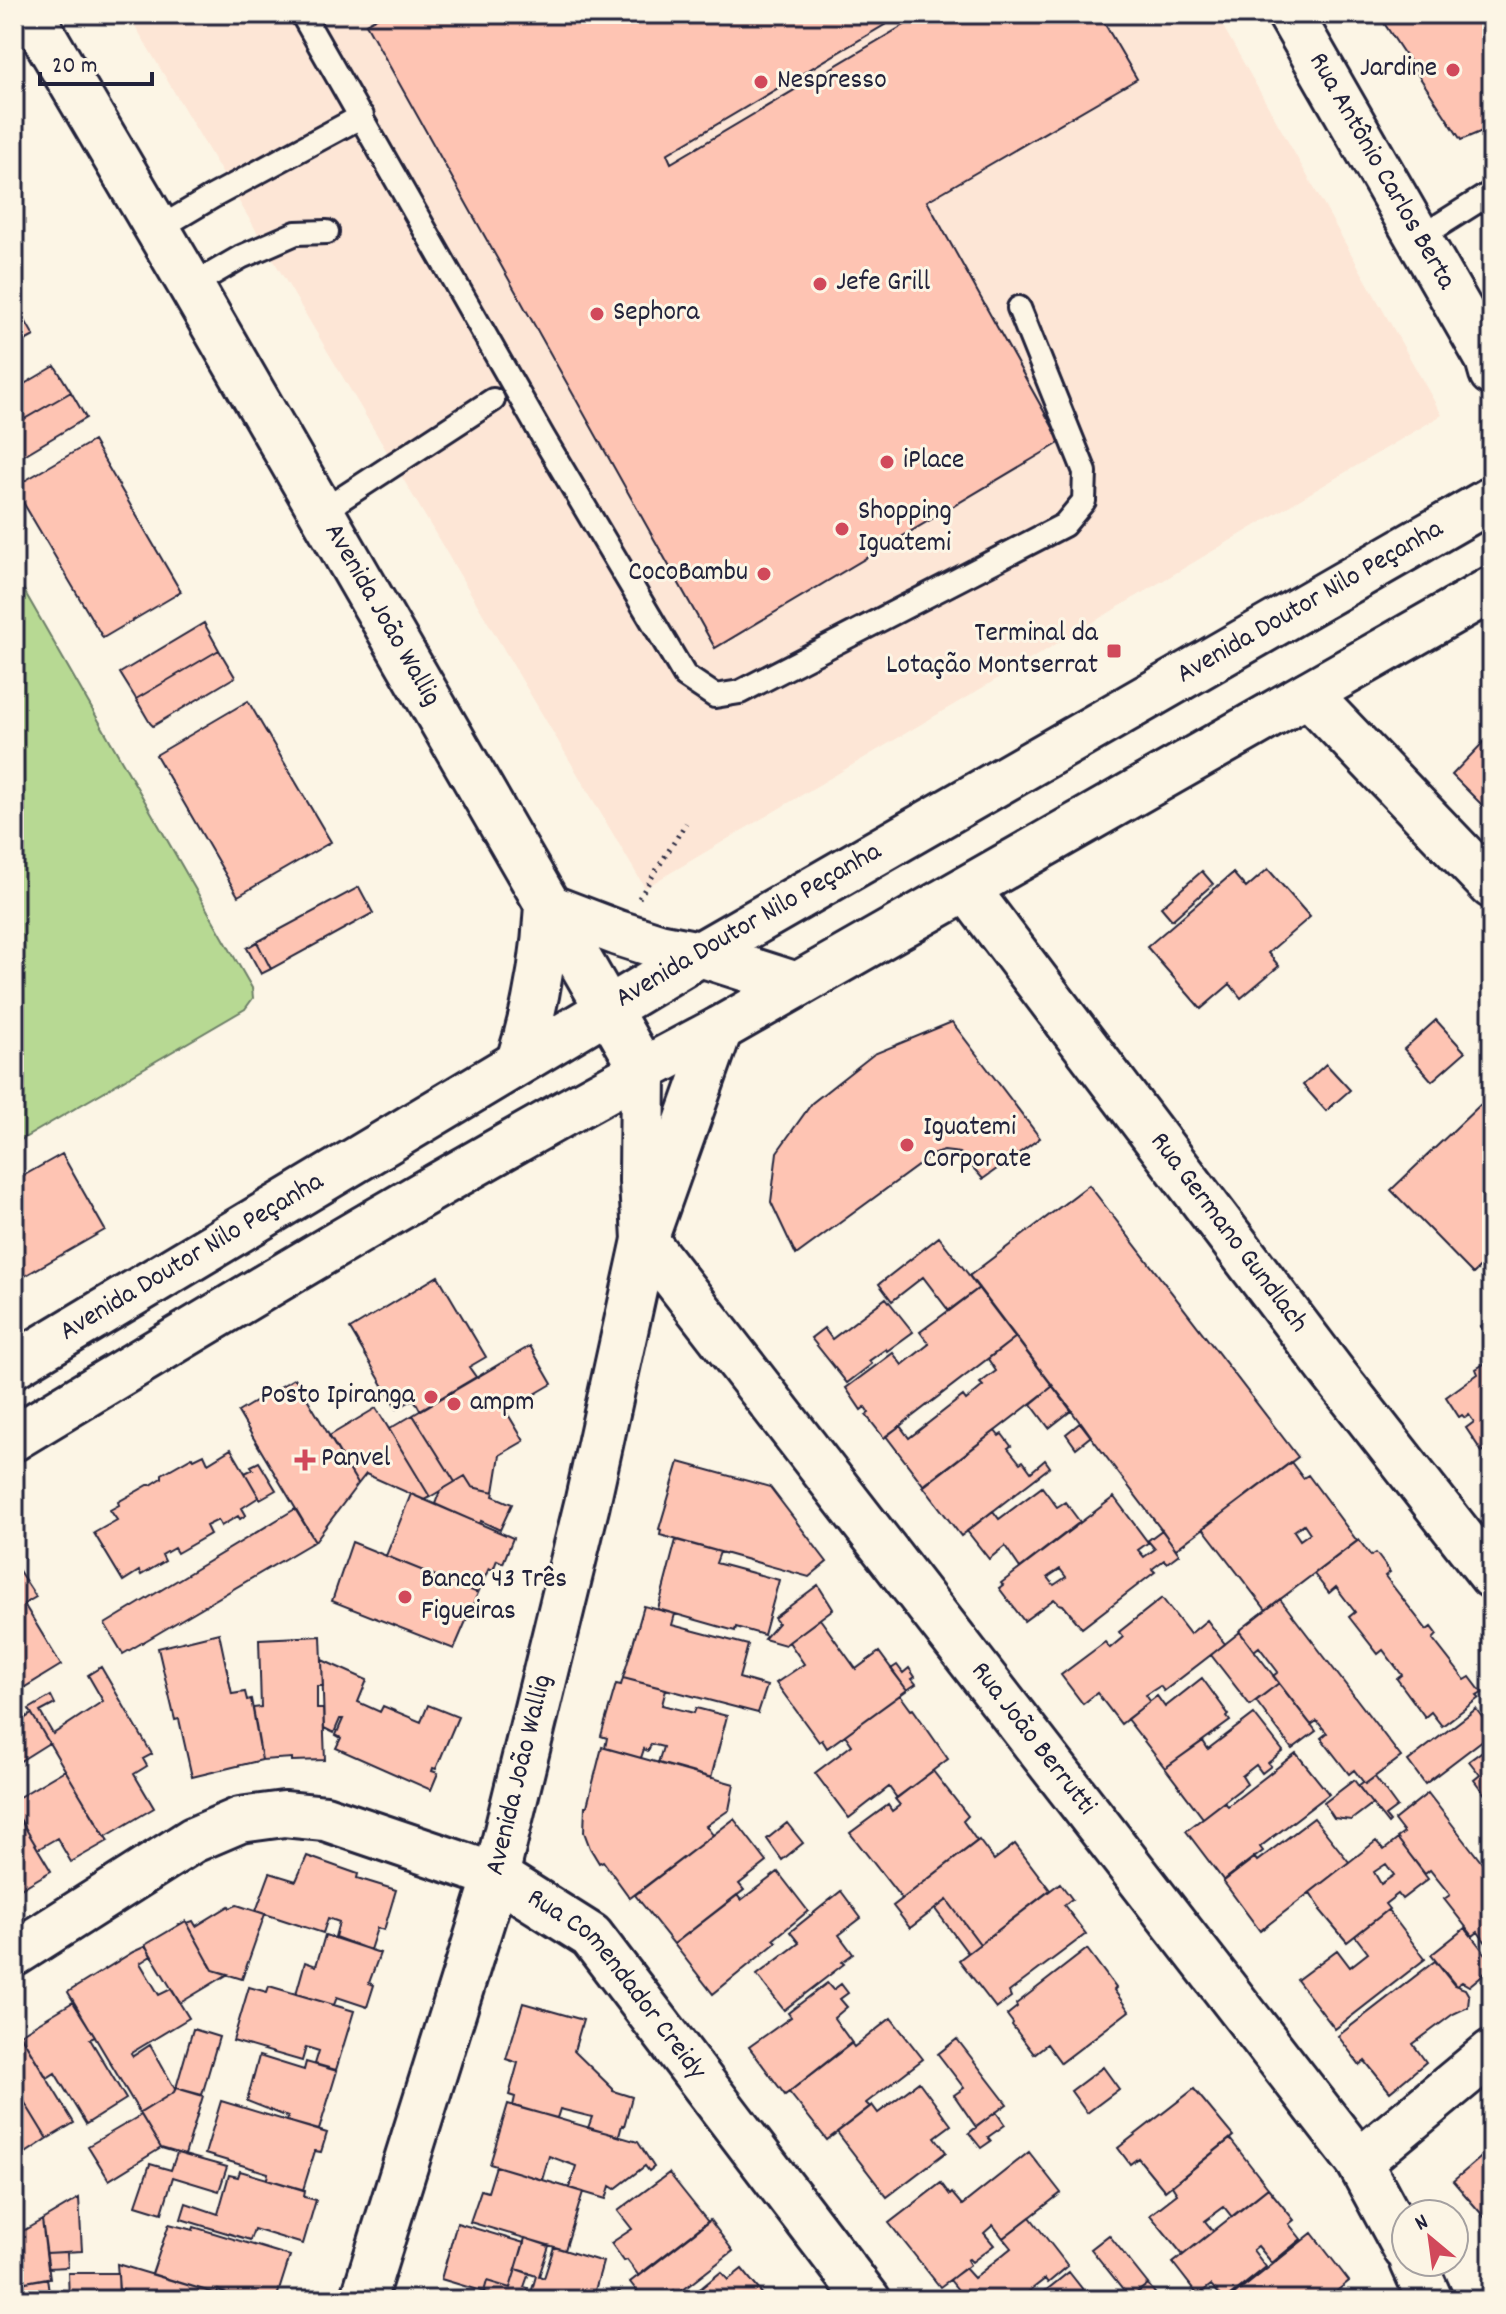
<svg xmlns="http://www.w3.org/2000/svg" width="1506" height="2314" font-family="Dekko,sans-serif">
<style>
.built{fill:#fde6d6}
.green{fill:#b7d993;stroke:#6c7e67;stroke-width:2}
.building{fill:#fec4b3;stroke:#22223b;stroke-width:2;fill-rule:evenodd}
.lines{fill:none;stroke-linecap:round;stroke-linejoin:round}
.lane-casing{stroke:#22223b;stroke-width:28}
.street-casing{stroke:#22223b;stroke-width:50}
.secondary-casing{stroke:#22223b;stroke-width:50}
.path{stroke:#22223b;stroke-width:5;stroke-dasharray:2 6;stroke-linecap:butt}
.lane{stroke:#fcf5e5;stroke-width:22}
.street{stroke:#fcf5e5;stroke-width:44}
.secondary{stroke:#fcf5e5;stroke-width:44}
.poi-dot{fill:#d1495b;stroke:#fcf5e5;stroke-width:3}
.labels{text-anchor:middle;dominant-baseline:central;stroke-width:6;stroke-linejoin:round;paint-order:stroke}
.poi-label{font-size:28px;fill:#22223b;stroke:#fcf5e5;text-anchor:start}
.street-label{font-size:28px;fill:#22223b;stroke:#fcf5e5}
</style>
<rect width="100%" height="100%" fill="#fcf5e5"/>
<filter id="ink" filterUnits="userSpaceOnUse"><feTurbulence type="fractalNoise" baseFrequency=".0125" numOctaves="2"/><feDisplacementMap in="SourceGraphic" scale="16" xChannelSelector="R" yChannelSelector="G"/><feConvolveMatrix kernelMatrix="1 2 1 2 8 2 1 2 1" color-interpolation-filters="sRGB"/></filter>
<g filter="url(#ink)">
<path class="built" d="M128 14H1216L1442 415 645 888Z"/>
<path class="green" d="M14 573 252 988 253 998 245 1009 14 1144Z"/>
<path class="building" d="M384 14H903L667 154 671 163 923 14H1099L1137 79 927 201 1061 442 715 648 366 24Z
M1378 14H1492V127L1461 140Z
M14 301 34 336 14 347Z
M55 366 71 392 14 425V390Z
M71 392 86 418 14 461V425Z
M93 441 181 592 103 638 14 487Z
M204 623 219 650 136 699 120 673Z
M219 650 235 677 153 726 150 723 136 699Z
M248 701 331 842 238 896 156 755Z
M1492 733V814H1491L1452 775Z
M1268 869 1310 917 1268 953 1279 966 1241 998 1230 984 1201 1009 1147 947 1233 873 1246 888Z
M1202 871 1213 884 1172 920 1161 907Z
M359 887 373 913 271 969 257 942Z
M257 942 271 969 261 974 247 948Z
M1436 1020 1465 1052 1432 1081 1404 1049Z
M952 1022 1040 1138 983 1179 960 1153 944 1151 934 1154 796 1255 771 1202 777 1152 812 1103 874 1054Z
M1326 1064 1350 1090 1326 1111 1303 1085Z
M1480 1105 1492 1118V1256L1473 1274 1391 1190Z
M62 1154 105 1230 14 1282V1181Z
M1089 1185 1298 1457 1176 1549 969 1276Z
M939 1237 979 1288 949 1311 923 1277 892 1301 879 1284Z
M438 1276 486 1357 469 1367 476 1377 420 1410 414 1399 397 1409 350 1329Z
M979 1288 1016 1337 884 1438 866 1415 869 1413 865 1407 861 1410 846 1388 893 1353 902 1365 929 1344 920 1332Z
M886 1298 913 1332 887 1351 886 1349 869 1361 872 1364 847 1383 811 1338 824 1328 832 1339Z
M1492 1319V1344L1481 1326Z
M1016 1337 1053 1386 924 1486 886 1436 900 1426 909 1438 963 1396 966 1400 983 1386 980 1383 996 1371 988 1359Z
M530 1346 552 1384 506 1411 524 1441 500 1455 494 1492 472 1487 465 1476 455 1482 413 1415Z
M1492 1359V1445L1482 1452 1466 1428 1474 1422 1469 1415 1465 1418 1462 1415 1459 1417 1446 1397 1478 1374 1476 1369Z
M295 1378 358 1484 315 1541 238 1412Z
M1053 1386 1072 1410 1049 1428 1031 1404Z
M376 1408 389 1429 430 1497 424 1500 366 1474 358 1484 329 1436Z
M413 1415 455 1482 430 1497 389 1429Z
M1081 1422 1091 1436 1076 1448 1066 1434Z
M995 1431 999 1436 1002 1434 1011 1446 1008 1448 1020 1463 1023 1461 1031 1472 1045 1460 1050 1467 961 1536 923 1486Z
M231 1449 259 1497 242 1508 246 1515 240 1519 238 1516 221 1526 218 1520 206 1526 210 1534 177 1553 174 1548 162 1555 165 1561 141 1575 139 1571 123 1581 94 1533 117 1520 110 1510 119 1505 118 1502 148 1485H151L162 1478V1474L192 1457 194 1459 204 1454 208 1463Z
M259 1462 276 1490 260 1499 245 1473 253 1469 251 1466Z
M679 1462 770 1487 827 1562 809 1577 660 1535 661 1530 659 1529Z
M1291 1462 1303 1478 1308 1475 1357 1541 1266 1610 1203 1528ZM1304 1524 1310 1533 1300 1540 1294 1531Z
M465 1476 472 1487 494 1492 493 1496 512 1504 500 1530 481 1521 480 1524 435 1504 440 1491Z
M1042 1487 1057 1507 1065 1502 1080 1522 1020 1568 1005 1546 989 1559 967 1531 993 1511 999 1519Z
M411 1494 513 1538 503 1563 497 1560 493 1570 489 1568 478 1593 386 1556Z
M1114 1497 1147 1541 1162 1530 1179 1554 1167 1563 1164 1560 1152 1569 1155 1572 1082 1628 1063 1605 1059 1604 1054 1599 1024 1621 999 1588 1003 1585 1001 1583ZM1149 1542 1155 1549 1144 1557 1138 1550ZM1060 1569 1066 1577 1054 1585 1048 1577Z
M295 1509 315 1541 123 1654 105 1624Z
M676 1540 720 1552 716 1563 779 1580 764 1635 736 1627 735 1631 658 1609Z
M1359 1540 1371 1556 1376 1553 1385 1565 1390 1572 1385 1576 1427 1630 1431 1627 1437 1635 1433 1639 1465 1680 1470 1677 1482 1693 1477 1696 1479 1698 1442 1726 1431 1712 1425 1717 1397 1679 1402 1675 1383 1650 1378 1654 1349 1617 1355 1612 1336 1587 1329 1593 1314 1574Z
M352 1542 478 1593 454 1649 332 1601Z
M14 1563 36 1597 24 1604 61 1665 20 1690 14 1680Z
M818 1585 833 1609 785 1645 764 1639 778 1623 774 1618Z
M1162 1598 1190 1634 1207 1620 1225 1644 1164 1691 1160 1686 1146 1695 1150 1701 1121 1724 1097 1693 1083 1704 1061 1675 1105 1642 1110 1648 1123 1637 1119 1632Z
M1280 1599 1401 1757 1365 1784 1354 1770 1349 1774 1321 1738 1327 1733 1317 1721 1311 1725 1273 1676 1278 1672 1259 1647 1254 1651 1239 1631Z
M644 1606 675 1614 672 1625 748 1645 739 1678 767 1686 758 1713 623 1678Z
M820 1619 856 1669 879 1652 907 1690 827 1748 822 1740 819 1742 776 1683 804 1664 789 1642Z
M1240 1632 1279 1683 1250 1705 1211 1655Z
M219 1633 232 1694 245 1692 247 1700 251 1699 262 1760 192 1777 179 1719 175 1720 158 1648Z
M321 1636 323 1686H317V1709H323L325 1760 292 1761V1758L262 1760 253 1708 261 1707 259 1639Z
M322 1660 367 1680 358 1702 380 1712 383 1706 421 1722 428 1705 458 1717 436 1769 433 1768 432 1771 438 1773 431 1790 336 1748 341 1738 336 1735 343 1719H340L334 1733 324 1728Z
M897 1665 903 1673 909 1668 915 1677 912 1679 916 1684 907 1690 891 1669Z
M101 1667 152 1754 143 1759 147 1766 134 1774 154 1808 105 1837 29 1709 51 1696 55 1704 40 1712 53 1734 103 1701 88 1675Z
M623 1678 666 1689 662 1705 694 1713 696 1708 727 1716 711 1778 658 1763 663 1747 651 1744 648 1751 644 1749 641 1758 605 1748 607 1738 601 1736 616 1684 621 1685Z
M1202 1678 1229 1715 1227 1717 1230 1721 1165 1768 1127 1719 1157 1696 1165 1707Z
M1279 1683 1316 1731 1292 1749 1256 1701Z
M900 1695 911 1710 913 1709 948 1759 897 1798 889 1787 849 1818 815 1773 852 1745 845 1735Z
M17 1701 26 1715 14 1721V1703Z
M1476 1709 1492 1730V1733L1425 1784 1408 1761Z
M32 1714 49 1743 14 1765V1725Z
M1254 1714 1283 1751 1268 1763 1271 1766 1262 1773 1256 1765 1242 1776 1247 1784 1203 1818 1165 1768 1203 1741 1208 1749Z
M1492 1744V1804L1474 1780 1480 1775 1469 1761Z
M602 1747 734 1784 729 1810 706 1826 713 1835 630 1898 603 1861 599 1863 590 1848 584 1832 585 1806H587Z
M1296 1753 1329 1794 1260 1847 1263 1851 1224 1881 1186 1831 1224 1802 1228 1806Z
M65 1770 108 1841 71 1862 57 1838 38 1849 14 1809V1800Z
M933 1771 968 1816 963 1821 977 1841 902 1899 850 1833 888 1805 892 1811 900 1805 895 1799Z
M1375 1777 1397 1807 1385 1816 1390 1822 1388 1824 1358 1786 1363 1782 1365 1784Z
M1354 1780 1372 1804 1351 1820 1334 1818 1324 1803Z
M1428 1793 1492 1876V1951L1478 1932 1473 1936 1444 1899 1450 1895 1430 1870 1425 1874 1397 1838 1404 1833 1394 1820Z
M14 1809 51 1871 14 1893Z
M1314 1818 1349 1862 1260 1931 1223 1881 1254 1857 1257 1861Z
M734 1819 767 1862 739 1884 744 1890 674 1944 635 1895Z
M787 1823 803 1843 782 1860 767 1839Z
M1398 1839 1428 1879 1402 1899 1398 1894 1385 1904 1389 1909 1347 1942 1320 1910 1321 1909 1311 1894H1308L1376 1841 1384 1850ZM1386 1864 1394 1875 1381 1884 1374 1872Z
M979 1840 994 1860 1015 1844 1050 1890 980 1944 947 1900 910 1928 893 1906Z
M307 1856 358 1874 357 1878 396 1890 384 1930 377 1928 370 1950 335 1937 339 1922 328 1918 323 1933 256 1911 270 1873 296 1881Z
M778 1872 808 1911 774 1939 777 1942 713 1994 674 1944 737 1895 741 1900Z
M1060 1883 1072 1899 1064 1905 1086 1934 1009 1992 1011 1997 996 2008 959 1960Z
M841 1891 861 1918 839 1935 853 1954 842 1962 844 1964 784 2010 757 1975 799 1943 790 1932Z
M947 1900 980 1944 968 1953 935 1909Z
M237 1905 265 1914 242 1979 213 1970 187 1923 193 1921 196 1926 229 1906 230 1908Z
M1388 1910 1425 1959 1335 2029 1297 1980 1337 1950 1350 1967 1368 1953 1355 1936Z
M186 1921 213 1970 228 1974 180 2003 145 1945Z
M1465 1928 1492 1962V1967L1469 1986 1462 1982 1456 1986 1431 1955Z
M325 1935 380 1953 369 1983 374 1985 367 2007 337 1997 334 2005 296 1994 305 1962 316 1966Z
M146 1946 151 1956 140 1963 159 1995 171 1989 189 2018 131 2053 133 2056 150 2045 175 2089 174 2092 140 2113 68 1992 133 1952Z
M1087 1949 1116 1988 1114 1990 1129 2011 1061 2063 1047 2044 1034 2054 1012 2025 1013 2023 1007 2015 1017 2007 1016 2004Z
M1435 1961 1454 1985 1465 1989 1469 1996 1468 2007 1453 2014 1413 2044 1426 2062 1390 2092 1365 2061 1360 2065 1338 2036Z
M827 1983 833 1990 841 1984 848 1993 840 1999 847 2007 834 2018 852 2043 785 2095 749 2047 791 2017 788 2013Z
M269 1986 354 2011 336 2070 315 2064 319 2051 306 2047 302 2061 233 2041 249 1987 267 1992Z
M73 2002 95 2037 90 2039 126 2099 86 2124 55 2073 47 2078 20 2034Z
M523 2003 583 2020 574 2051 613 2089V2091L632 2097 624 2126 622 2125 619 2136 588 2128 592 2117 560 2109 557 2118 513 2106 515 2097 509 2095 518 2063 506 2059Z
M891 2018 923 2059 866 2103 870 2107 827 2140 789 2092 851 2043 854 2047Z
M193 2029 219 2037 202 2095 176 2088Z
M15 2036H21L74 2123 47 2139 14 2085Z
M957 2039 1007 2104 976 2127 954 2095 964 2088 938 2054Z
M259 2056 304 2070 306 2062 337 2071 319 2130 287 2121 288 2117 247 2101Z
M1103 2067 1119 2089 1087 2113 1071 2091Z
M919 2082 951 2125 935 2137 946 2152 887 2197 837 2132 872 2105 878 2113Z
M14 2085 47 2139 21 2156 14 2144Z
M176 2088 203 2096 185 2155 161 2148 140 2113 174 2092Z
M1194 2089 1233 2136 1165 2191 1138 2158 1130 2164 1118 2148Z
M221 2101 327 2133 321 2152 315 2151 303 2190 267 2179 268 2173 205 2154Z
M508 2104 638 2142 654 2167 649 2171 645 2166 615 2189 610 2186 606 2199 569 2188 576 2166 549 2156 542 2180 490 2164Z
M996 2112 1005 2125 988 2137 991 2141 981 2148 969 2133Z
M141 2115 161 2148 109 2180 88 2146Z
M1230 2139 1268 2188 1232 2217 1224 2207 1205 2221 1213 2231 1183 2255 1150 2215 1177 2194 1172 2186Z
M1492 2148V2226L1453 2181Z
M1029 2152 1061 2193 1003 2238 993 2225 984 2233 994 2245 972 2262 969 2259 967 2260 970 2265 940 2287 889 2223 941 2183 950 2195 952 2193 962 2205Z
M177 2153 227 2167 219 2191 173 2177 162 2213 136 2205 150 2164 171 2170Z
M496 2166 583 2192 565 2250 470 2222 481 2190 488 2192Z
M240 2171 305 2190 304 2197 316 2200 303 2244 254 2229 250 2240 181 2219 186 2203 218 2214 229 2175 238 2177Z
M669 2173 708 2222 639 2276 627 2260 624 2261 611 2243 632 2229 618 2211Z
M1268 2188 1294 2220 1289 2224 1301 2239 1272 2263 1258 2246 1253 2250 1266 2267 1225 2300 1211 2285 1198 2295 1173 2263Z
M79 2198 82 2251 46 2253 42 2220Z
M1030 2217 1068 2266 1048 2283 1045 2279 1018 2300H954L950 2295 958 2290 950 2280 965 2268 974 2278 1011 2248 1003 2238Z
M42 2220 50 2278 14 2284V2236Z
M710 2220 733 2251 678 2294 674 2290 661 2300H644L630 2282Z
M457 2223 524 2243 510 2288 487 2281 484 2292 441 2279Z
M169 2224 193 2230 194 2227 290 2256 276 2300H237L236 2296 218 2290 217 2294 152 2274Z
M1312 2233 1349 2281 1326 2300H1228Z
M1109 2235 1148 2284 1130 2298 1091 2249Z
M525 2238 549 2246 539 2276 544 2278 554 2247 603 2262 594 2294 583 2291 581 2300H529L536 2276 516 2269Z
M67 2252 68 2267 48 2268 46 2253Z
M117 2264 217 2294 220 2295 218 2300H151L119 2289Z
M516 2269 529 2273 524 2287 528 2288 525 2300H510L484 2292 487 2281 510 2288Z
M742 2269 764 2296 758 2300H700L695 2293 721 2272 728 2280Z
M1069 2272 1091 2300H1034Z
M68 2273H118L119 2300H69Z
M47 2278 50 2300H14V2284Z
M1148 2284 1160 2300H1127L1130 2298Z
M619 2291 626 2300H608Z"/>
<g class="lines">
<g class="lane-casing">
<path id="lane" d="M302 14 543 437 685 676 715 696 740 692 1064 525 1084 501 1085 472 1019 308
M158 229 212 197 362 116
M1419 238 1492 192
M191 286 241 257 296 233 327 232
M321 512 493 400"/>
</g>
<g class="street-casing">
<g id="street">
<path d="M1308 694 1492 886"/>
<path id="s1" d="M967 889 1333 1373 1492 1576"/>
<path id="s2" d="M645 1240 1359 2162 1406 2249"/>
<path id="s3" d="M14 1954 193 1840 240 1820 284 1814 325 1818 496 1876 591 1936 868 2300"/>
<path d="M1359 2162 1492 2052"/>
<path d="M1413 2262 1430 2300"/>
</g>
</g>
<g class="secondary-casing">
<g id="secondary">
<path id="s4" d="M31 14 191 286 643 1070 642 1181 645 1240"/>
<path id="s5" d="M1290 14 1488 359 1492 373"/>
<path d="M547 906 618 933 659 946 700 954 797 985"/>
<path d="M519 1061C536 1009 544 961 547 906"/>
<path id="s6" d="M14 1365 700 954 1492 499"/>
<path d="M14 1438C247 1297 479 1156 720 1029L1492 589"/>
<path id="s7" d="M363 2300 496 1876 587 1504 645 1240 720 1029"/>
</g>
</g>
<path class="path" d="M639 898 686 823"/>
<use href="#lane" class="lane"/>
<use href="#street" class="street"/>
<use href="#secondary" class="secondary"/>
</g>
</g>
<g class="poi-dot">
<circle cx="1453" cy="70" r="8"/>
<circle cx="761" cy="82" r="8"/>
<circle cx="820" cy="284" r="8"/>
<circle cx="597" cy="314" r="8"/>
<circle cx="887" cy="462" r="8"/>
<circle cx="842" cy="529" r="8"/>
<circle cx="764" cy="574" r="8"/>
<rect x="1106" y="643" width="16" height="16" rx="4"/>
<circle cx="907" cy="1145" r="8"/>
<circle cx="431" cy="1397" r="8"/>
<circle cx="454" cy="1404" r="8"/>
<path d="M301 1448h8v8h8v8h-8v8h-8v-8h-8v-8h8z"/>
<circle cx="405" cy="1597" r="8"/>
</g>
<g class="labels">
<g class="poi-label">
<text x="1437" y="70" text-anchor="end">Jardine</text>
<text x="777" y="82">Nespresso</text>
<text x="836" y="284">Jefe Grill</text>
<text x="613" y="314">Sephora</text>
<text x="903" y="462">iPlace</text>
<text x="858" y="513">Shopping<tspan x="858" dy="32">Iguatemi</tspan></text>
<text x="748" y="574" text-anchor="end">CocoBambu</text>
<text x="1098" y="635" text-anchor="end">Terminal da<tspan x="1098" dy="32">Lotação Montserrat</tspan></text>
<text x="923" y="1129">Iguatemi<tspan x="923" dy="32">Corporate</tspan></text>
<text x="415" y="1397" text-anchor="end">Posto Ipiranga</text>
<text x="470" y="1404">ampm</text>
<text x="321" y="1460">Panvel</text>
<text x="421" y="1581">Banca 43 Três<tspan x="421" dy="32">Figueiras</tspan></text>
</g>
<g class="street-label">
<text stroke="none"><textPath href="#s5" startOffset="182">Rua Antônio Carlos Berta</textPath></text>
<text stroke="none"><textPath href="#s6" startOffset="1504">Avenida Doutor Nilo Peçanha</textPath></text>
<text stroke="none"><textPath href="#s4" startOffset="696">Avenida João Wallig</textPath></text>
<text stroke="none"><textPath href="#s6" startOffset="856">Avenida Doutor Nilo Peçanha</textPath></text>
<text stroke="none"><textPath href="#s1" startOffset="432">Rua Germano Gundlach</textPath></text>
<text stroke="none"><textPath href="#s6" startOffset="208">Avenida Doutor Nilo Peçanha</textPath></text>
<text stroke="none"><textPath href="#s2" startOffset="632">Rua João Berrutti</textPath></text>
<text stroke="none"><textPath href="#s7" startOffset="548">Avenida João Wallig</textPath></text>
<text stroke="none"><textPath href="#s3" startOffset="694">Rua Comendador Creidy</textPath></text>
</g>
</g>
<rect width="1506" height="2314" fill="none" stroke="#fcf5e5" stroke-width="48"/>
<rect x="24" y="24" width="1458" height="2266" fill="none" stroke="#22223b" stroke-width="3" filter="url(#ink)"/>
<g transform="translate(1430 2238) rotate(331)"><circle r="38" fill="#fcf5e5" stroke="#a5a1a1" stroke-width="2"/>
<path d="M0-6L14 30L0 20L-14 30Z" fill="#d1495b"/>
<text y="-12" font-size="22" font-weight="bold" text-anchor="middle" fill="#22223b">N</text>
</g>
<path d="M40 72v12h112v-12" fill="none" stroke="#22223b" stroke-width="4"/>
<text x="52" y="72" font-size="24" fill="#22223b" stroke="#fcf5e5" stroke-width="6" paint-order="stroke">20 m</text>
</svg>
